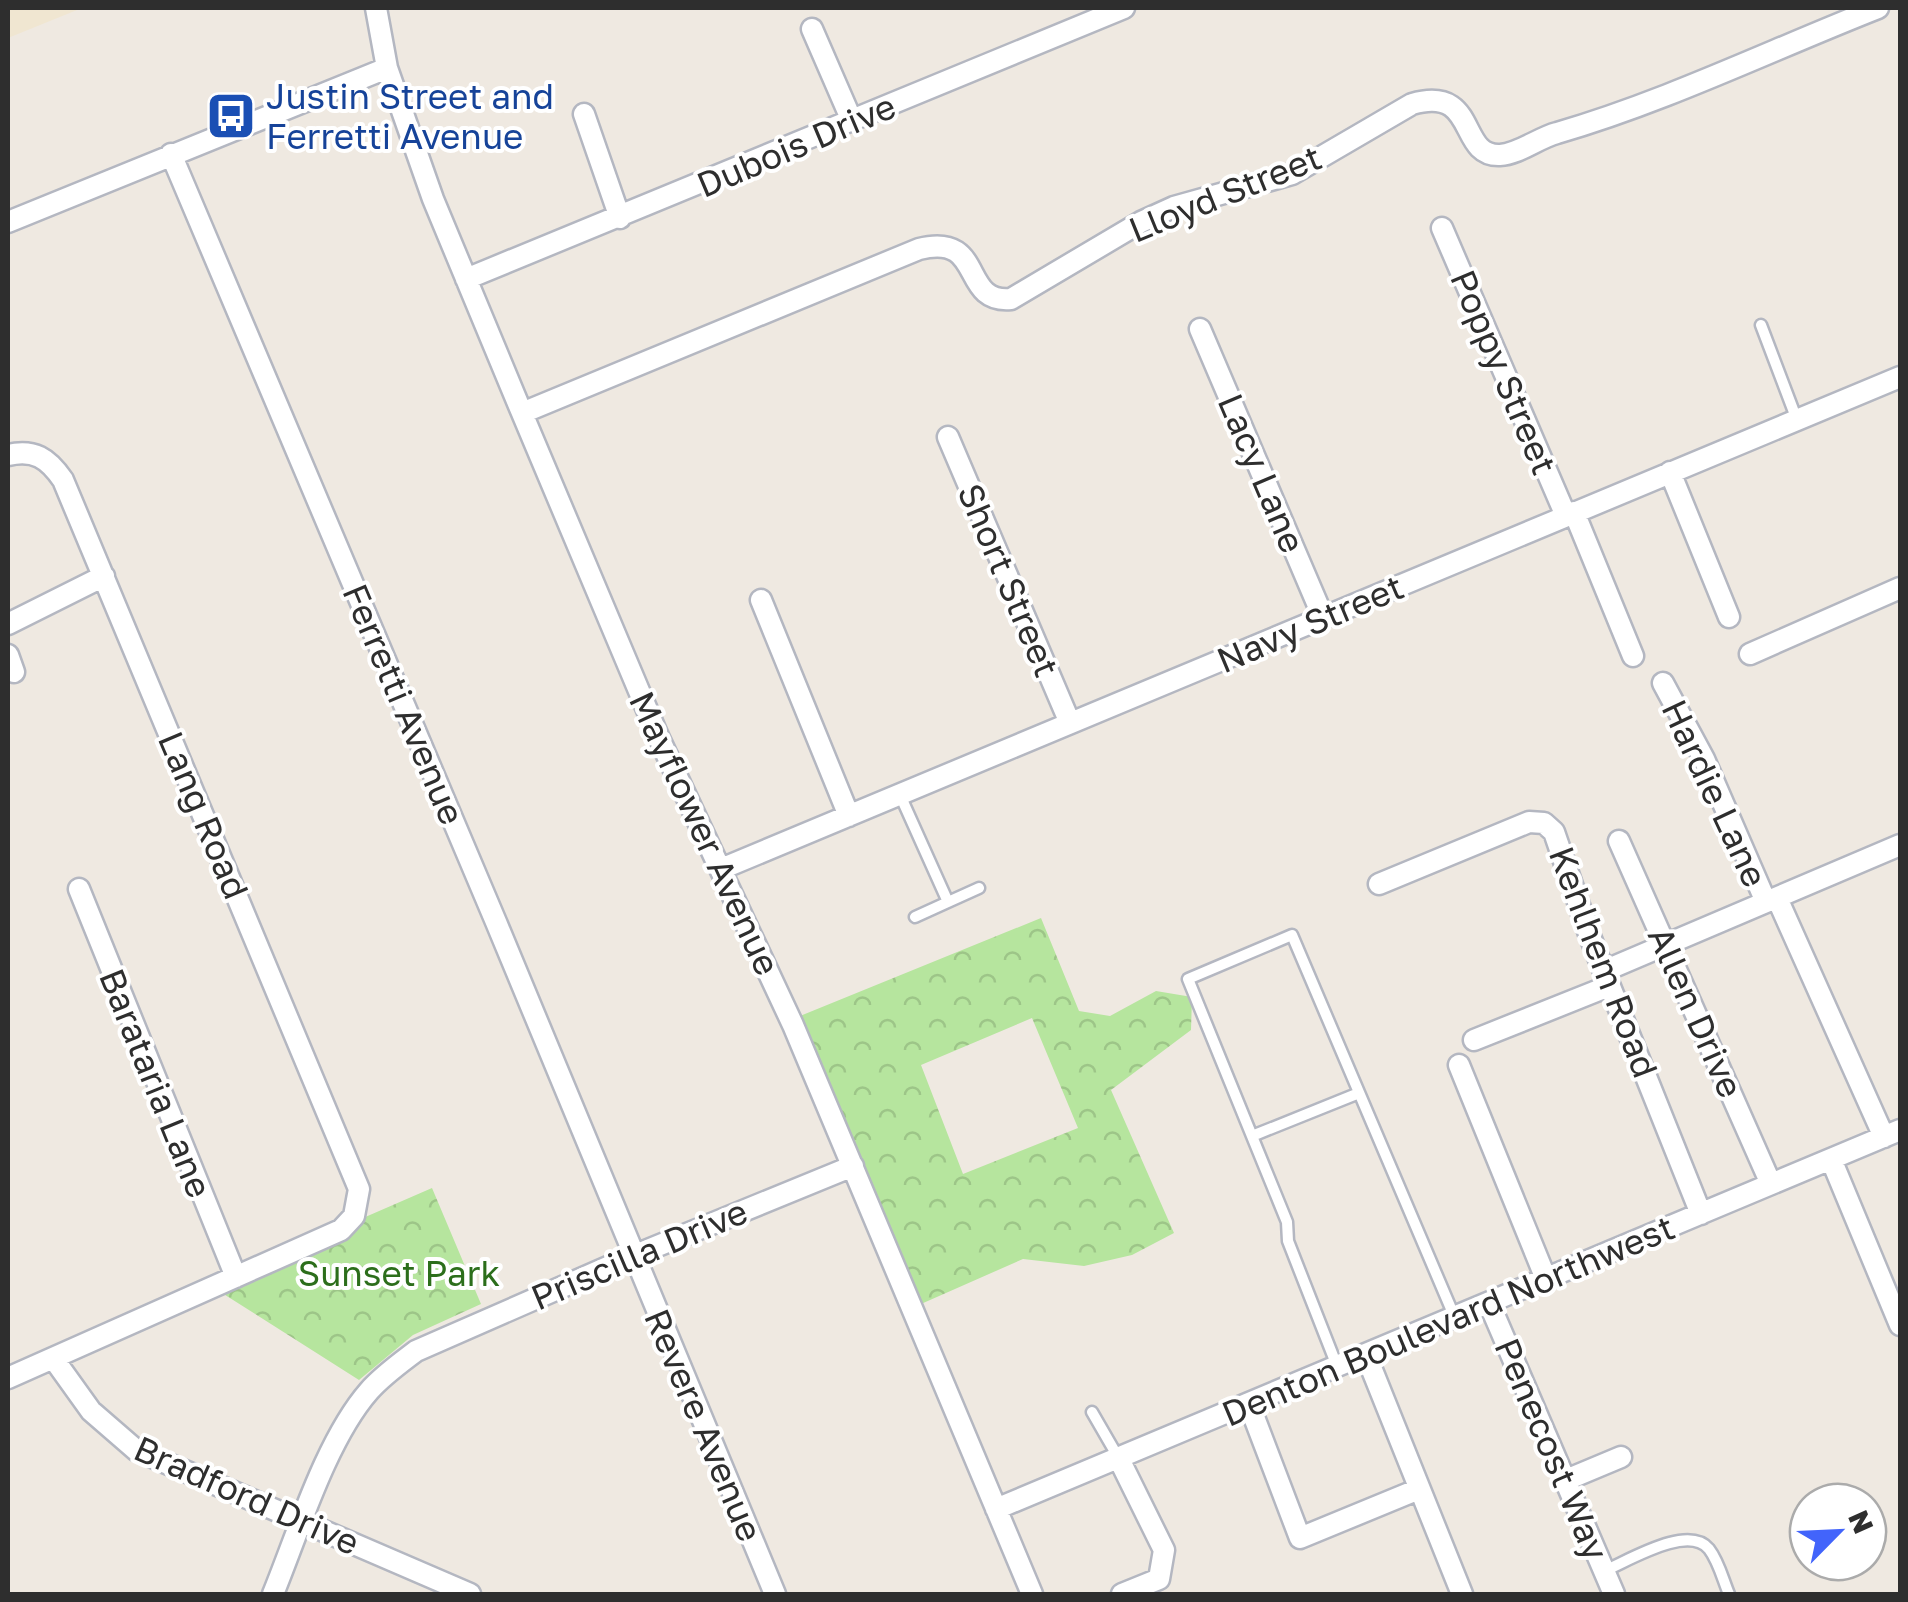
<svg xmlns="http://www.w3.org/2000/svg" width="1908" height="1602" font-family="'Golos Text',sans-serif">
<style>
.education{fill:#f0e6d1}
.forest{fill:url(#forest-crowns);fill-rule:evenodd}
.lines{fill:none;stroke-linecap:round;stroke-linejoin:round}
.lane-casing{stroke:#b4b7c1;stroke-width:15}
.street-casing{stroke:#b4b7c1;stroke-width:25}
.lane{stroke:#fff;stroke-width:10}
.street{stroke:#fff;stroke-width:20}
.labels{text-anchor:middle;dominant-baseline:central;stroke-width:8;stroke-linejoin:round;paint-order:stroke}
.transit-label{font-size:35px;fill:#164399;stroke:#fff;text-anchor:start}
.street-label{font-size:35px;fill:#2e2e2e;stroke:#fff}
.park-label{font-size:35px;fill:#2c6e1b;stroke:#fff}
</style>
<defs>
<pattern id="forest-crowns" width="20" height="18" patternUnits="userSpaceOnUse" patternTransform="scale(2.5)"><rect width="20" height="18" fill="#b6e59e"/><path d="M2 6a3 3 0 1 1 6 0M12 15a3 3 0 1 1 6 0" fill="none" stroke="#9dc588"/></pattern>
</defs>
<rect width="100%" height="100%" fill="#efe9e1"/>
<path class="education" d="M8 8H82L8 38Z"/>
<path class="forest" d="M1041 918 1079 1011 1110 1016 1156 991 1192 997 1191 1030 1111 1090 1174 1233 1132 1255 1084 1266 1023 1259 921 1304 800 1016ZM1032 1018 1078 1128 963 1174 921 1065Z
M432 1188 481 1304 413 1335 359 1380 222 1293 348 1238 363 1218Z"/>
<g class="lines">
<g class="lane-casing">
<path id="lane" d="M1761 325 1797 420
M900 795 948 902 915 917
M948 902 979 888
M1252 1136 1359 1093
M1337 1366 1288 1241 1287 1222 1188 979 1292 935 1455 1318
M1092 1412 1118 1457
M1604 1571C1630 1560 1688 1524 1709 1549 1719 1562 1723 1580 1729 1594"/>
</g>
<g class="street-casing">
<path id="street" d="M376 8 387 68 433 199 522 413 658 736 793 1025 1032 1594
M812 29 852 121
M584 114 620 218
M171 154 496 922 775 1594
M8 222 387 68
M1442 228 1566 516
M466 279 1124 8
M1200 329 1323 617
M522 413 919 249C986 232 959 304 1011 299L1141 222 1174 207 1292 174 1412 104C1479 85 1457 157 1500 155 1519 154 1538 138 1557 133 1667 101 1771 50 1878 8
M948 437 1070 723
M8 455C34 449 48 458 63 480L359 1189 354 1216 341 1230 8 1378
M1670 472 1729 617
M1574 512 1633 656
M761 600 849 816
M8 624 104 576
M1750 654 1900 588
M8 655 14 672
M1663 683 1704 759 1766 902
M1619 841 1771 1184
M721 869 1900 377
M1379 884 1529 822 1544 823 1554 832 1589 934 1701 1214
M79 889 236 1277
M1777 898 1884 1137
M1604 971 1900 845
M1474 1040 1609 986
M1459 1065 1546 1279
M1831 1159 1900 1325
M1489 1303 1614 1594
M1366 1355 1462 1594
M53 1358 91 1411 136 1450 470 1594
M1249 1404 1300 1538 1419 1489
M1118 1457 1164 1550 1159 1579 1122 1594
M1566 1480 1621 1457
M996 1509 1900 1130
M273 1594C298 1533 326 1440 369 1391 382 1376 399 1364 416 1351L633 1256 853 1166"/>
</g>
<use href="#lane" class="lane"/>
<use href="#street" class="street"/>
</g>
<defs>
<g id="bus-square" transform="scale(2.5)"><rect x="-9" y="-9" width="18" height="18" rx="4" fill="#1a4fb4" stroke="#fff"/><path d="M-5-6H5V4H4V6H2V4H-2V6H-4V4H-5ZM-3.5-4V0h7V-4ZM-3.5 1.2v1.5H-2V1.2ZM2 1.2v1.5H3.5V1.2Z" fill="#fff"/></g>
</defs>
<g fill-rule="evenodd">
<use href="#bus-square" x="231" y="116"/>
</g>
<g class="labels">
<g class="transit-label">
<text x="266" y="96">Justin Street and<tspan x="266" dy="40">Ferretti Avenue</tspan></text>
</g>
<g class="street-label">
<text transform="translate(796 145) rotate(-23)">Dubois Drive</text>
<text transform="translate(1225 193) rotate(-22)">Lloyd Street</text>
<text transform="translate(1504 372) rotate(67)">Poppy Street</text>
<text transform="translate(1262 473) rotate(67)">Lacy Lane</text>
<text transform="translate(1009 580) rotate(67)">Short Street</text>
<text transform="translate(1310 623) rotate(-23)">Navy Street</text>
<text transform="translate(404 704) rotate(67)">Ferretti Avenue</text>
<text transform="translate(1715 793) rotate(65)">Hardie Lane</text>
<text transform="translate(204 815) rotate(67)">Lang Road</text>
<text transform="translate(705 833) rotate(65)">Mayflower Avenue</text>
<text transform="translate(1604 962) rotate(69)">Kehlhem Road</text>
<text transform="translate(1696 1012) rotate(66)">Allen Drive</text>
<text transform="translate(156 1083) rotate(68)">Barataria Lane</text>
<text transform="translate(639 1254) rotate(-23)">Priscilla Drive</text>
<text transform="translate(1448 1320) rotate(-23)">Denton Boulevard Northwest</text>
<text transform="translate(704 1425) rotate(67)">Revere Avenue</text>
<text transform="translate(1552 1449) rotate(67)">Penecost Way</text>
<text transform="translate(247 1495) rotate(24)">Bradford Drive</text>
</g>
<g class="park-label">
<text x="399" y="1273">Sunset Park</text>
</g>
</g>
<rect width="1908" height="1602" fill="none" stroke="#2e2e2e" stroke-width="20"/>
<g transform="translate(1838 1532) rotate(66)"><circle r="48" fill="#ffffff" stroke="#ababab" stroke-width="2.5"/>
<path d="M0-8L18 38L0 25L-18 38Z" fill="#4264fb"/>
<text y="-15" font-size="28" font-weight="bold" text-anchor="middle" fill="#2e2e2e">N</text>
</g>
</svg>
